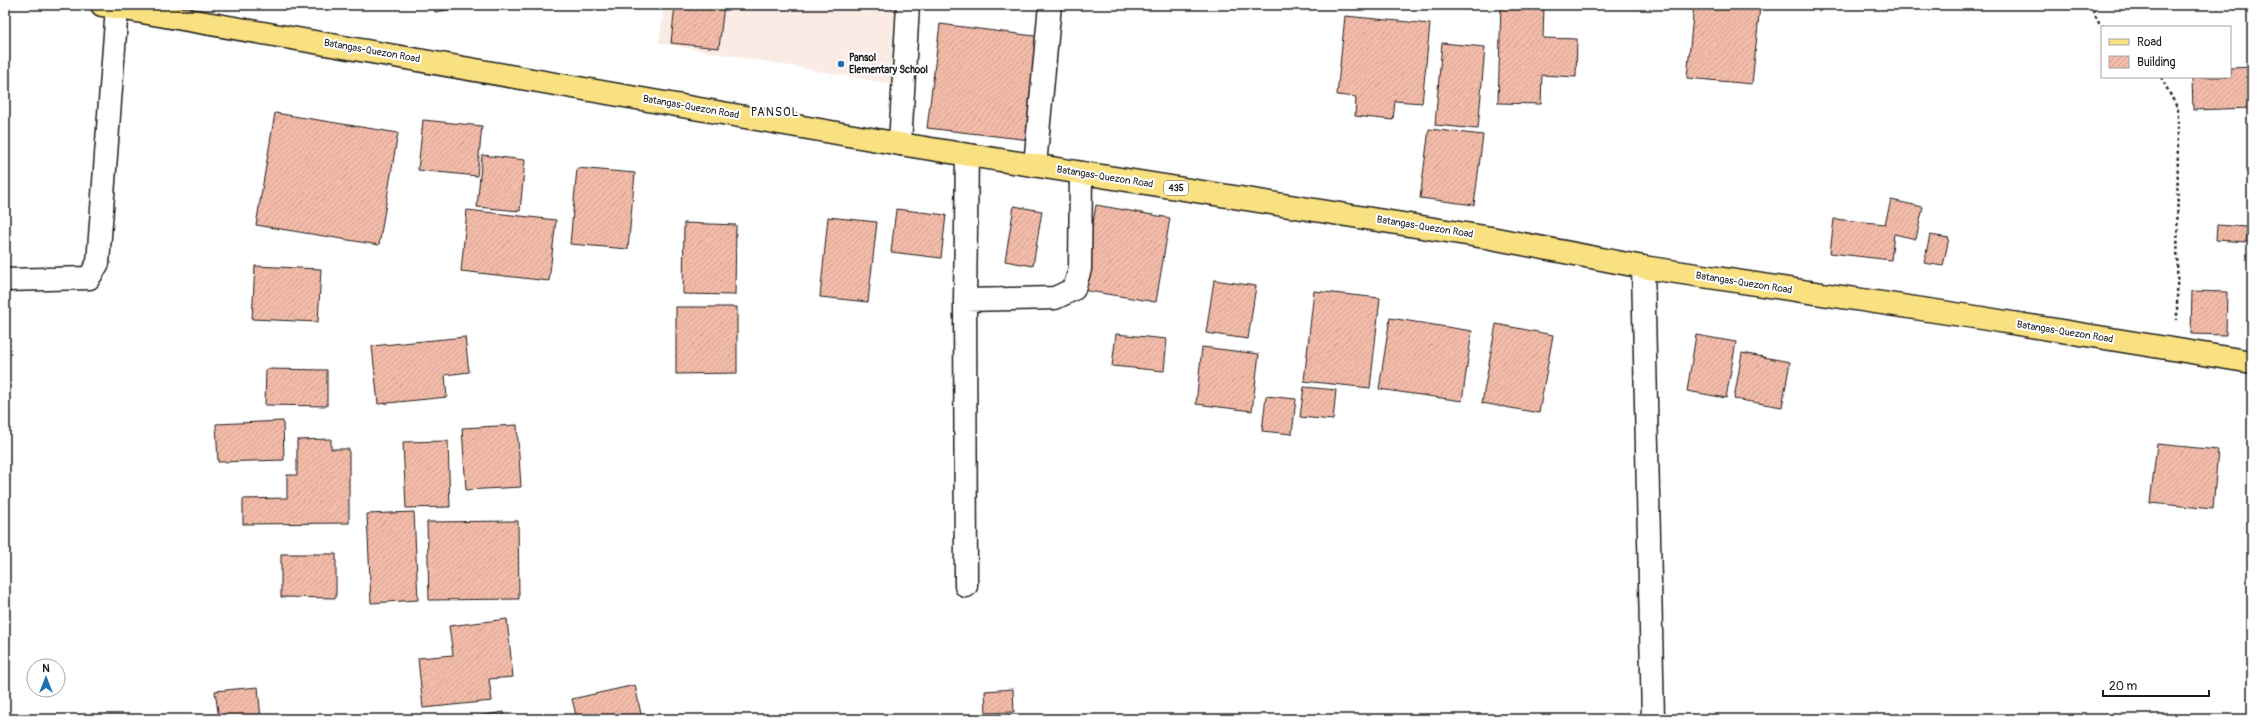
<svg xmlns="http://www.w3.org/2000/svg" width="2257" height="724" font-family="Pangolin,sans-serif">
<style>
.built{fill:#fbebe5}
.building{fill:url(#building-hatch);stroke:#1c1c1c}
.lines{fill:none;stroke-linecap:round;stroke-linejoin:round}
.minor-casing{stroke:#1c1c1c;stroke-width:25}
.major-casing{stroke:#1c1c1c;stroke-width:25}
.path{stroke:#1c1c1c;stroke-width:2.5;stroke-dasharray:3 3;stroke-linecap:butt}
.minor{stroke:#fff;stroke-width:22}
.major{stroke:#f9e181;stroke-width:22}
.poi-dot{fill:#1f6fb2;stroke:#fff;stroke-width:1.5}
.labels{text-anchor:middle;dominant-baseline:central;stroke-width:4;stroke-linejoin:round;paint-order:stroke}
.shield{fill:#fff;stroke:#606060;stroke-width:1}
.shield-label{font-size:9px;font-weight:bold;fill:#1c1c1c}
.street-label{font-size:10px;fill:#1c1c1c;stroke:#fff}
.poi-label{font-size:10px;font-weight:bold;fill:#1c1c1c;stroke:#fff;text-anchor:start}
.quarter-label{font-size:12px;letter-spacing:1px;fill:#1c1c1c;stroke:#fff}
</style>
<defs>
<pattern id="building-hatch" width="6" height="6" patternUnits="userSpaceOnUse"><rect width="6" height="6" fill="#f3bba9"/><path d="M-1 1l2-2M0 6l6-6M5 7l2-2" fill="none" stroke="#d0a091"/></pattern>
</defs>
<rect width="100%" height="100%" fill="#fff"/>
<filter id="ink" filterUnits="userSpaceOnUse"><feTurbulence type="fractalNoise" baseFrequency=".025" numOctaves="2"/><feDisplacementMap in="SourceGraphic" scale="8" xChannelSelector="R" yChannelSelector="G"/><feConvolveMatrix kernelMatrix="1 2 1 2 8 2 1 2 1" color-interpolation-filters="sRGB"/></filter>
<g filter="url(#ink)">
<path class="built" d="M664 5H919L898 85 659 43Z"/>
<path class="building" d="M434 5H481L435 12Z
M675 5H724L719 48 671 43Z
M842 5H895V8L842 7Z
M1501 5H1544L1543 38 1577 39 1576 77 1542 75 1541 104 1498 103Z
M1694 5 1760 6 1752 84 1687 78Z
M1345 16 1430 24 1422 103 1395 101 1393 120 1355 116 1356 97 1337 95Z
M940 24 1042 37 1030 140 927 128Z
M1442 43 1485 47 1478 129 1435 125Z
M2252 67V108L2193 110 2192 77H2230V68Z
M275 113 398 133 379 245 256 225Z
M423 120 482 126 477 176 418 170Z
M1429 129 1483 135 1474 205 1420 198Z
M482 155 525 160 520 211 477 207Z
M577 168 635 173 628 249 570 244Z
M1891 200 1923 207 1916 239 1894 234 1891 260 1830 253 1834 219 1885 224Z
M1096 205 1170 218 1156 302 1082 290Z
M1014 206 1042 211 1033 266 1005 261Z
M896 209 946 215 941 258 891 252Z
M467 210 556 220 549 281 461 271Z
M828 217 877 222 868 302 820 297Z
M684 223 736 225 735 295 683 294Z
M2217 225 2247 227V242L2216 240Z
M1930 235 1949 238 1943 266 1924 263Z
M255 266 321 269 318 322 252 319Z
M1214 280 1256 286 1248 339 1206 333Z
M2250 284H2252V319H2250Z
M1314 291 1380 298 1370 388 1304 381Z
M2192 291 2227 292 2226 335 2191 334Z
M676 307H737V373L676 374Z
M1390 318 1472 331 1462 401 1379 389Z
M1496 324 1553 335 1539 413 1482 403Z
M1116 334 1167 339 1164 371 1112 366Z
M1696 335 1736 342 1726 398 1687 391Z
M465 337 469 372 445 375 447 397 378 404 372 346Z
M1202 347 1259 354 1252 411 1196 404Z
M1742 353 1790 362 1782 407 1734 399Z
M266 369 327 370V406L265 405Z
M1304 387 1336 390 1333 420 1300 417Z
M1266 396 1296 399 1292 434 1262 431Z
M283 421 284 460 218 462 216 424Z
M517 425 521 487 466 490 462 428Z
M331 439V449H349V523L243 524V499L287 498V475H297V440Z
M448 441 450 507 406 508 403 442Z
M2157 444 2218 450 2213 509 2150 503Z
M414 512 418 600 371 603 367 514Z
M518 521 519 599 429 600 427 522Z
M281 554H336V598L281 597Z
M507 619 513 677 489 679 492 701 423 708 418 658 453 655 449 626Z
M635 685 642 719H577L572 699Z
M258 687 261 719H219L215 691Z
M1013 689 1014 712 986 713 985 691Z
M504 712 505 719H460Z"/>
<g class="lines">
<g class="minor-casing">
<path id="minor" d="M900 144 908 5
M1035 165 1050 5
M1643 267 1653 719
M5 280 89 278 98 263 117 7
M965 300 1055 298 1074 289 1080 269 1081 173
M966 586 965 300 967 155"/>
</g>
<g class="major-casing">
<path id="major" d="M102 5 900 144 1491 238 1643 267 1975 317 2252 362"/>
</g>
<path class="path" d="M2090 5 2099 23 2104 27
M2161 77 2178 109 2177 320"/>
<use href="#minor" class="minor"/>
<use href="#major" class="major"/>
</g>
</g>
<circle class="poi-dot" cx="841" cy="64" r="4"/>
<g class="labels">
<rect class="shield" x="1164" y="181" width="24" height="14" rx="3"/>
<g class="shield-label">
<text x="1176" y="188">435</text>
</g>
<g class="street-label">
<text transform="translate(372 51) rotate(10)">Batangas-Quezon Road</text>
<text transform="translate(691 107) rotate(10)">Batangas-Quezon Road</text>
<text transform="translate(1105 177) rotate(9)">Batangas-Quezon Road</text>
<text transform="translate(1425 227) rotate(9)">Batangas-Quezon Road</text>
<text transform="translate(1744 283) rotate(9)">Batangas-Quezon Road</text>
<text transform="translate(2065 332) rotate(9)">Batangas-Quezon Road</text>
</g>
<g class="poi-label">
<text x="849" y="58">Pansol<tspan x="849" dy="12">Elementary School</tspan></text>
</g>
<g class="quarter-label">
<text x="775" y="112">PANSOL</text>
</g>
</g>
<rect width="2257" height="724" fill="none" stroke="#fff" stroke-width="20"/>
<rect x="10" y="10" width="2237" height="704" fill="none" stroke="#1c1c1c" stroke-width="1.5" filter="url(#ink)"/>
<rect x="2101" y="26" width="130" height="52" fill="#ffffff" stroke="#a4a4a4"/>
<rect x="2109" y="39" width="20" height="6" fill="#f9e181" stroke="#a4a4a4"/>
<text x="2137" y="46" font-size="12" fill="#1c1c1c">Road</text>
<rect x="2109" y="56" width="20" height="12" fill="url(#building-hatch)" stroke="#a4a4a4"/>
<text x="2137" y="66" font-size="12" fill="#1c1c1c">Building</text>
<g transform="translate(46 678)"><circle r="19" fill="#ffffff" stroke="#a4a4a4"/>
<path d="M0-3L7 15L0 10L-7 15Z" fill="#1f6fb2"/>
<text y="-6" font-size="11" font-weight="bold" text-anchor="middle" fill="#1c1c1c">N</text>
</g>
<path d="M2103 690v6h106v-6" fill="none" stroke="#1c1c1c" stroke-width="2"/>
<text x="2109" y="690" font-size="12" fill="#1c1c1c" stroke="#ffffff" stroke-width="3" paint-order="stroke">20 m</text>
</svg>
